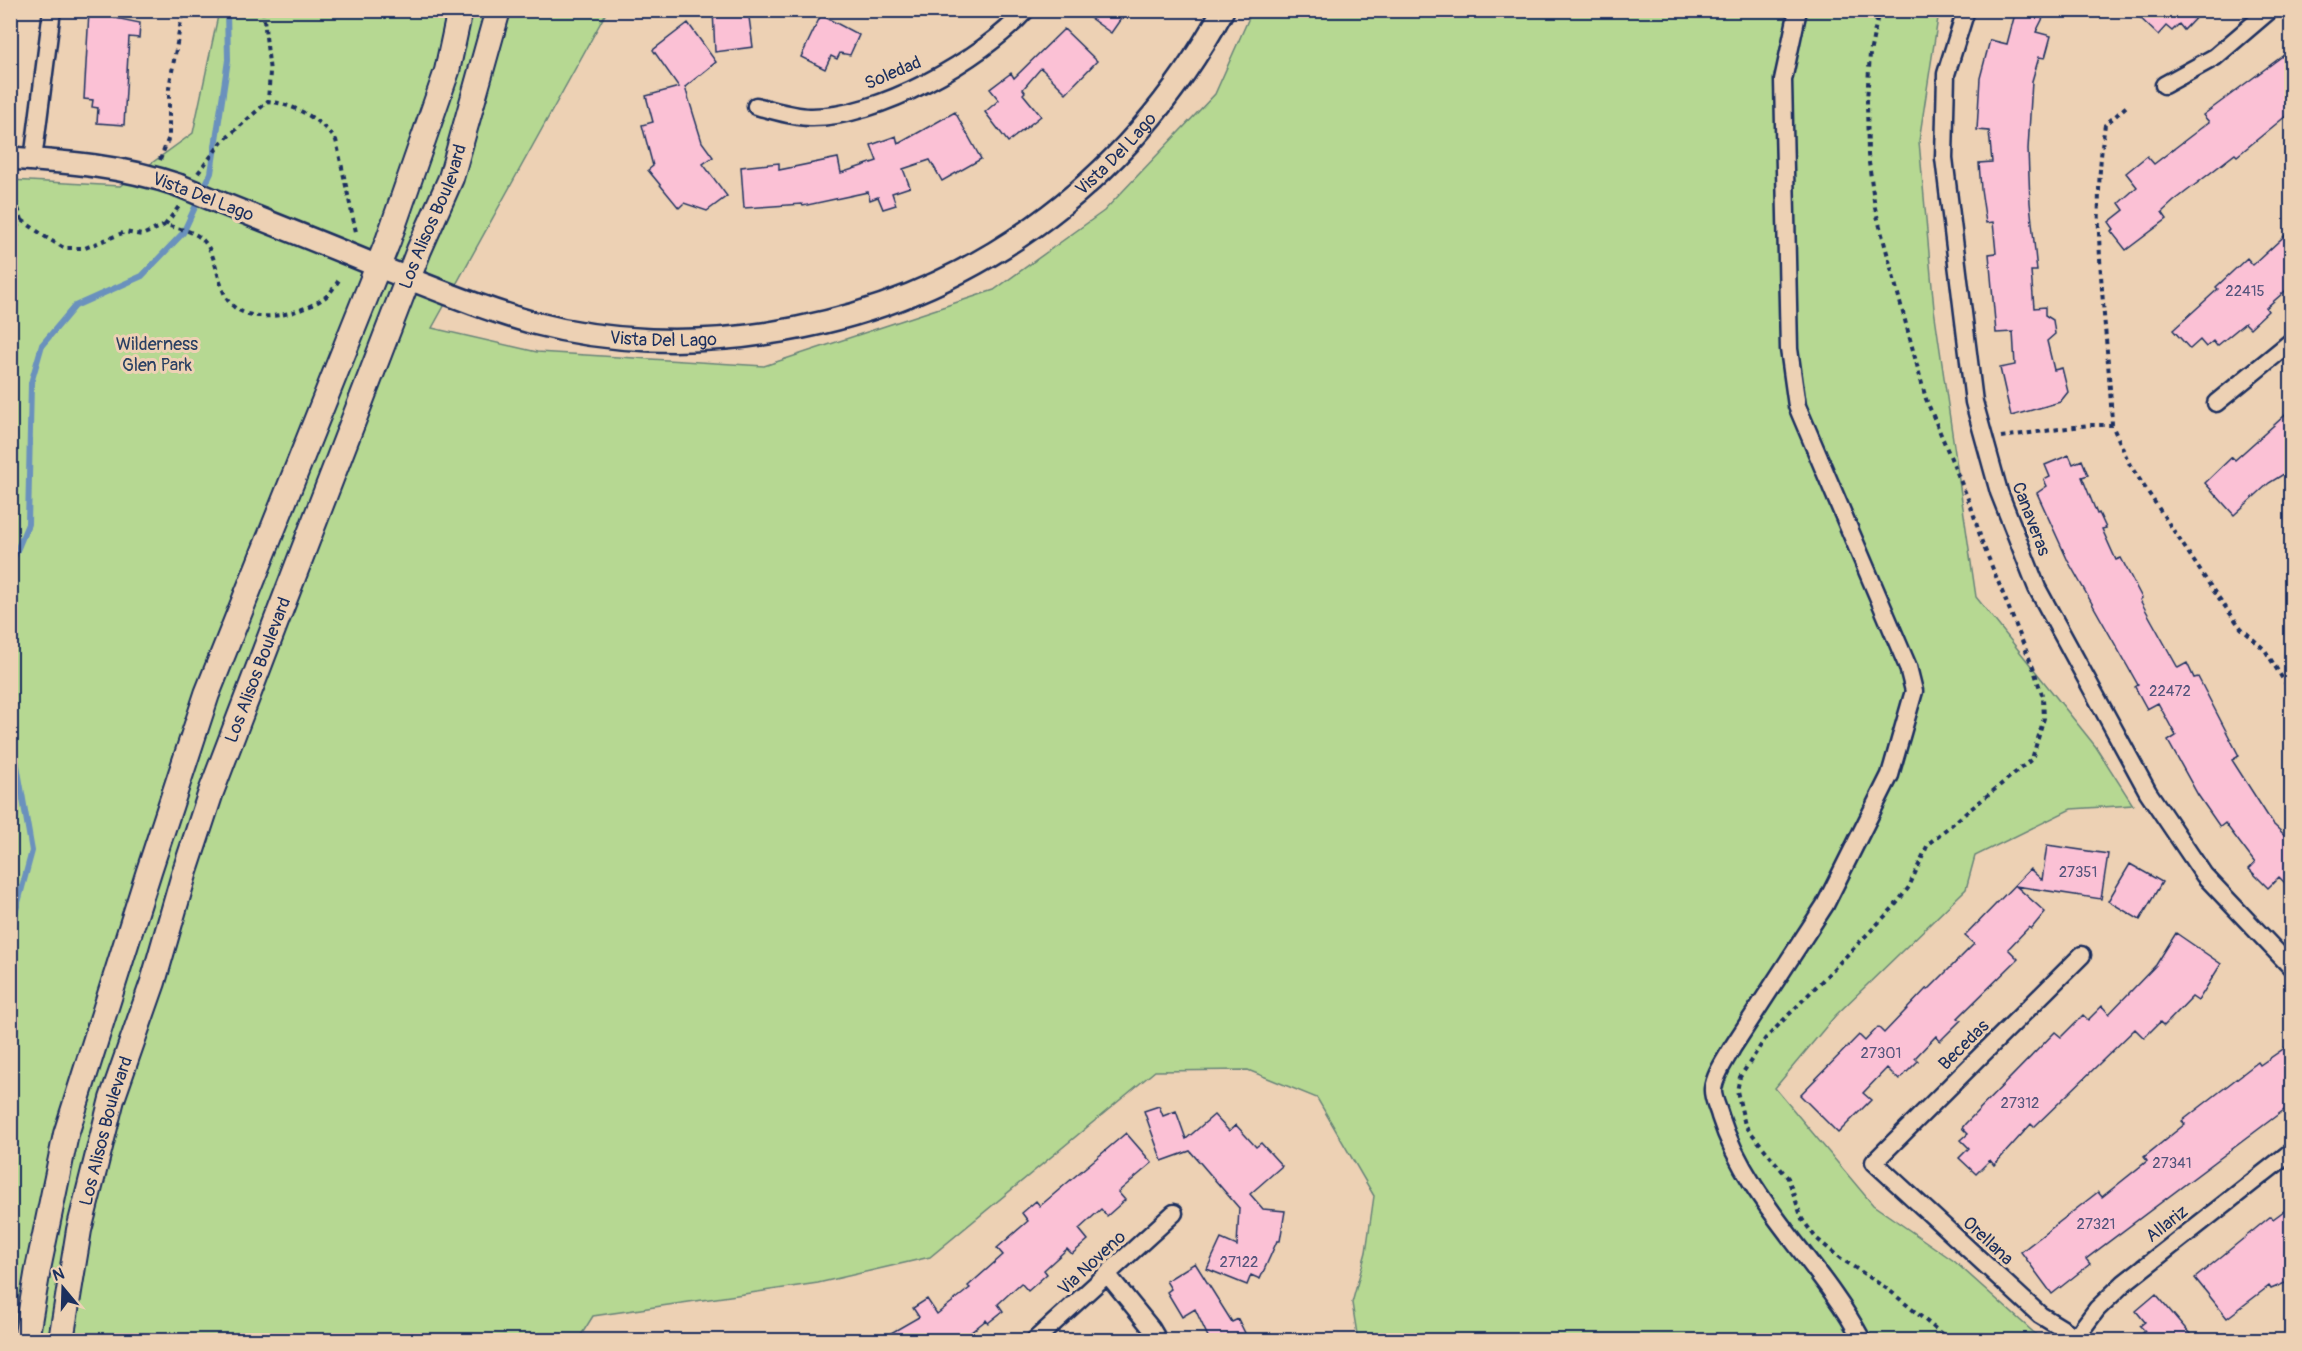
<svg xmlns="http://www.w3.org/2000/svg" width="2302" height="1351" font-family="Pangolin,sans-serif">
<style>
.green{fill:#b6d892;stroke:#688478;stroke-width:1.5}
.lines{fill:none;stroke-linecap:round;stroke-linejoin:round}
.stream{stroke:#6a91bd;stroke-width:6}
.building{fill:#fbc1d5;stroke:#1b2f5e;stroke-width:1.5}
.minor-casing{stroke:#1b2f5e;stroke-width:21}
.tertiary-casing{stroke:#1b2f5e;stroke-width:26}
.secondary-casing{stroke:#1b2f5e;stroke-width:28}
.path{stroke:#1b2f5e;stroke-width:4;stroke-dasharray:4.5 4.5;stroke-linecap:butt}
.minor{stroke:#edd1b4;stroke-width:16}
.tertiary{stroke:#edd1b4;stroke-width:21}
.secondary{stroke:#edd1b4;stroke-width:24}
.tertiary-bridge-casing{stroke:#1b2f5e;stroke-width:26;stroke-linecap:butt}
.tertiary-bridge{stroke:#edd1b4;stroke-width:21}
.labels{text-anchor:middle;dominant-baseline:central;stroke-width:6;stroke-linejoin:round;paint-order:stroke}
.number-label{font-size:15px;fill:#53547c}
.street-label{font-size:18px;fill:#1b2f5e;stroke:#edd1b4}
.park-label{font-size:18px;fill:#2a4063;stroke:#edd1b4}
</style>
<rect width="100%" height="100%" fill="#edd1b4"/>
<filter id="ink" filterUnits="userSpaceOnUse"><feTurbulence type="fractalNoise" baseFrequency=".0167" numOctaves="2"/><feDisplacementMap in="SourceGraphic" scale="12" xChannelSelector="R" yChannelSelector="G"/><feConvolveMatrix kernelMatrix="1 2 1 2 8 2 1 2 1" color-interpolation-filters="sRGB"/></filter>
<g filter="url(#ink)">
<path class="green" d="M219 11H607L432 328 537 352 764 366 994 290 1104 211 1215 94 1252 11H1941L1938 18 1919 141 1934 309 1976 597 2096 747 2133 805 2071 809 1975 856 1966 889 1835 1016 1775 1088 1873 1205 1954 1261 2042 1340H1358L1352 1303 1366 1252 1374 1196 1317 1098 1248 1070 1155 1071 930 1257 818 1283 593 1316 578 1340H11V180L120 186 193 133Z"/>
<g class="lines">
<path class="stream" d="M10 567 28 524 31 383 42 345 75 306 142 276 183 233 211 173 228 60 227 10
M10 725 32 851 10 932"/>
</g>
<path class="building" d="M713 10H748L753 47 715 52Z
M1079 10H1127L1111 33Z
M2016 10H2047L2036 32 2051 36 2045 58 2039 57 2032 81 2028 149 2030 203 2037 271H2031L2034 308 2045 307V315L2053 320 2055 334 2047 341 2054 370 2062 368 2068 392 2060 402 2011 416 2000 368 2015 365 2013 332 1996 333 1989 254 1996 253 1993 222 1986 223 1981 189 1979 163 1992 162 1989 131 1977 130 1980 78 1990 40 2007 44Z
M2132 10H2203L2184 30 2179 24 2172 31 2166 26 2158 35Z
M89 12 115 14V18L140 23 139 38 129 37 124 125 97 123 98 108 92 107 93 100 84 99Z
M821 15 859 35 850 55 840 53 837 59 831 56 825 69 801 57Z
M688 23 716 62 685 87 702 142 713 157 703 164 727 196 707 211 684 203 679 208 648 170 653 166 642 125 653 122 646 96 679 87 653 50Z
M1064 29 1097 61 1066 93 1041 68 1023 89 1025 92 1023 94 1041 116 1008 142 985 112 999 100 990 89 1011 73 1014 78Z
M2292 49V111L2237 156 2235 154 2174 201 2162 212 2167 219 2126 250 2111 231 2114 229 2109 222 2124 210 2119 203 2137 187 2126 173 2147 156 2154 164 2209 122 2203 115Z
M955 112 981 159 942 181 930 160 903 169 910 187 892 193 896 205 883 209 878 197 870 200 868 192 803 206 802 204 744 208 741 167 779 163V170L838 158 841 173 877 161 871 145 896 136 898 144Z
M2292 229V285L2266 308 2268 311 2250 328 2245 323 2217 346 2213 341 2206 347 2200 340 2190 349 2173 330 2218 289 2216 287 2247 258 2253 265Z
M2292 409V469L2269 483 2234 515 2205 483 2232 457 2235 460Z
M2069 455 2073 464 2082 460 2088 475 2082 477 2097 514 2099 513 2106 528 2102 529 2116 560 2121 558 2142 598 2140 600 2178 668 2187 663 2194 678 2198 677 2239 756 2232 760 2273 824 2292 842V890L2279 877 2268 888 2249 869 2255 863 2225 823 2220 827 2198 795 2168 741 2176 736 2158 703 2147 709 2135 687 2138 685 2068 561 2037 493 2047 486 2044 480 2050 477 2045 465Z
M2047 845 2108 854 2101 899 2016 886 2045 912 2031 929 2029 927 2008 949 2018 959 1958 1018 1961 1020 1940 1041 1936 1036 1915 1058 1918 1061 1899 1080 1887 1068 1863 1093 1871 1100 1838 1133 1800 1095 1859 1035 1865 1041 1878 1027 1884 1033 1927 988 1928 990 1974 944 1965 936 2030 869 2042 880Z
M2130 864 2162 882 2140 920 2108 901Z
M2176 933 2221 964 2198 1001 2192 997 2164 1026 2160 1022 2144 1038 2135 1029 2034 1127 2031 1124 1994 1165 1990 1160 1976 1174 1959 1158 1969 1148 1961 1140 1968 1134 1962 1128 1965 1124 2055 1032 2061 1037 2083 1015 2088 1020 2102 1006 2109 1014 2156 965Z
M2292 1043V1104L2086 1259 2090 1264 2052 1294 2021 1252 2098 1192 2102 1197 2147 1161 2144 1157 2185 1124 2182 1121 2258 1062 2260 1065Z
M1159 1106 1163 1116 1176 1111 1186 1139 1214 1115 1229 1131 1236 1125 1256 1147 1261 1143 1282 1166 1250 1194 1263 1209 1285 1211 1280 1241H1277L1260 1279 1251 1275 1247 1285 1207 1269 1221 1239 1237 1246 1239 1208 1190 1151 1162 1161 1144 1111Z
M1126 1133 1152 1163 1118 1192 1125 1200 1107 1216 1101 1209 1079 1229 1088 1240 1072 1254 1067 1249 1044 1270 1047 1274 1028 1291 1021 1283 998 1304 1003 1311 988 1323 986 1320 960 1341H877L919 1317 913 1308 927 1299 937 1314 970 1288 968 1286 1003 1255 997 1248 1028 1221 1022 1213 1036 1201 1040 1206Z
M2292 1205 2290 1281 2271 1289 2269 1286 2227 1318 2195 1278 2271 1216 2273 1219Z
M1195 1263 1232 1322 1238 1319 1249 1341H1210L1195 1309 1182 1317 1167 1292 1171 1289 1166 1281Z
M2156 1294 2196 1341H2134L2145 1331 2140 1326 2145 1322 2136 1311Z"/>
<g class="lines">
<g class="minor-casing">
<path id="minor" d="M1798 10 1783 80 1789 349 1797 406 1908 667 1914 691 1890 775 1825 905 1732 1048C1725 1061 1715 1074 1713 1089 1712 1097 1718 1108 1720 1116 1747 1202 1821 1262 1862 1340
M1966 10 1946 74 1944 158 1974 402 1999 492 2037 588 2148 792 2204 875 2292 968
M2164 85 2215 57 2270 10
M756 106C773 110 793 117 810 117 878 118 981 60 1026 10
M33 160 52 10
M2216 403 2292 341
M1108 1275 1151 1328 1158 1340
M2076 1337 2097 1309 2124 1283 2292 1151
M1035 1340 1174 1213
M2081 1340 2040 1315 1874 1162 2082 955"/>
</g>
<g class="tertiary-casing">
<g id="tertiary">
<path d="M10 158C68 162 122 166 178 185"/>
<path id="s1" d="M221 203C276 225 332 247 387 270 436 289 483 309 534 323 610 343 692 345 769 333 967 303 1127 186 1223 10"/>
</g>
</g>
<g class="secondary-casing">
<g id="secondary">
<path d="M26 1340 38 1269 66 1134 149 871 207 694 388 241 447 71 460 10"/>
<path id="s2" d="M61 1340 79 1230 112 1099 153 982 185 871 211 792 282 606 419 250 451 178 498 10"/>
</g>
</g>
<path class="path" d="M263 10 270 72 268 101
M1879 10 1870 53 1867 101 1868 155 1875 208 1926 399 1971 506 1982 542 2034 670 2043 698 2044 718 2032 759 1928 844 1909 887 1893 908 1765 1039 1740 1077 1737 1091 1745 1125 1788 1178 1802 1219 1816 1238 1840 1258 1889 1290 1949 1340
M160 160 169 137V88L183 10
M198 173 222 142 268 101C295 105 319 118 336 140L356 232
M22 220 47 238 64 248H85L125 232 142 235 165 225C177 228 194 231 203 240 217 255 217 282 227 299 246 329 302 314 324 298 330 294 335 286 339 280
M165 225 180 205
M10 235 22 220 13 193 12 177
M2112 425C2108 326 2089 224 2105 125L2128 105
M2001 437 2089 425H2112L2130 465 2213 590 2241 628 2265 650 2292 694
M2287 1340 2292 1333"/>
<use href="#minor" class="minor"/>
<use href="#tertiary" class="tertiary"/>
<use href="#secondary" class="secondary"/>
<g class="tertiary-bridge-casing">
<path id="tertiary-bridge" d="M178 185 221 203"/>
</g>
<use href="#tertiary-bridge" class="tertiary-bridge"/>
</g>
</g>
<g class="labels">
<g class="number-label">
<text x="2245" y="291">22415</text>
<text x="2170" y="691">22472</text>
<text x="2078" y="872">27351</text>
<text x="1881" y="1053">27301</text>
<text x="2020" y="1103">27312</text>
<text x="2172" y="1163">27341</text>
<text x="2096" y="1224">27321</text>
<text x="1239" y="1262">27122</text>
</g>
<g class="street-label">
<text transform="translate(893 73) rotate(-23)">Soledad</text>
<text stroke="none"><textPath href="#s1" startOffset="970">Vista Del Lago</textPath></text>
<text transform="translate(203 197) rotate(21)">Vista Del Lago</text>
<text stroke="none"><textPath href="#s2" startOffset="1186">Los Alisos Boulevard</textPath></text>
<text stroke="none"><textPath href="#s1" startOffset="466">Vista Del Lago</textPath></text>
<text transform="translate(2031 519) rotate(69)">Canaveras</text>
<text stroke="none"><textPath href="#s2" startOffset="700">Los Alisos Boulevard</textPath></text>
<text transform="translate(1964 1045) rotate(-45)">Becedas</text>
<text stroke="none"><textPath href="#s2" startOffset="214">Los Alisos Boulevard</textPath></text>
<text transform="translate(2167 1224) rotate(-38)">Allariz</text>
<text transform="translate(1988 1241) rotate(43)">Orellana</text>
<text transform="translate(1092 1263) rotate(-43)">Via Noveno</text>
</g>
<g class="park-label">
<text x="157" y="344">Wilderness<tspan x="157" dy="21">Glen Park</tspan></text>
</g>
</g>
<rect width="2302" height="1351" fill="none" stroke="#edd1b4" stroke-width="36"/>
<rect x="18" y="18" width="2266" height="1315" fill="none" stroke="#1b2f5e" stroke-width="2" filter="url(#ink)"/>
<g transform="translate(63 1288) rotate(341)" stroke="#edd1b4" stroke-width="4.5" paint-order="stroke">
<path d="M0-4.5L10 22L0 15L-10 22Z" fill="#1b2f5e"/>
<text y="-9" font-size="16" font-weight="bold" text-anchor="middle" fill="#1b2f5e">N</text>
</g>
</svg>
